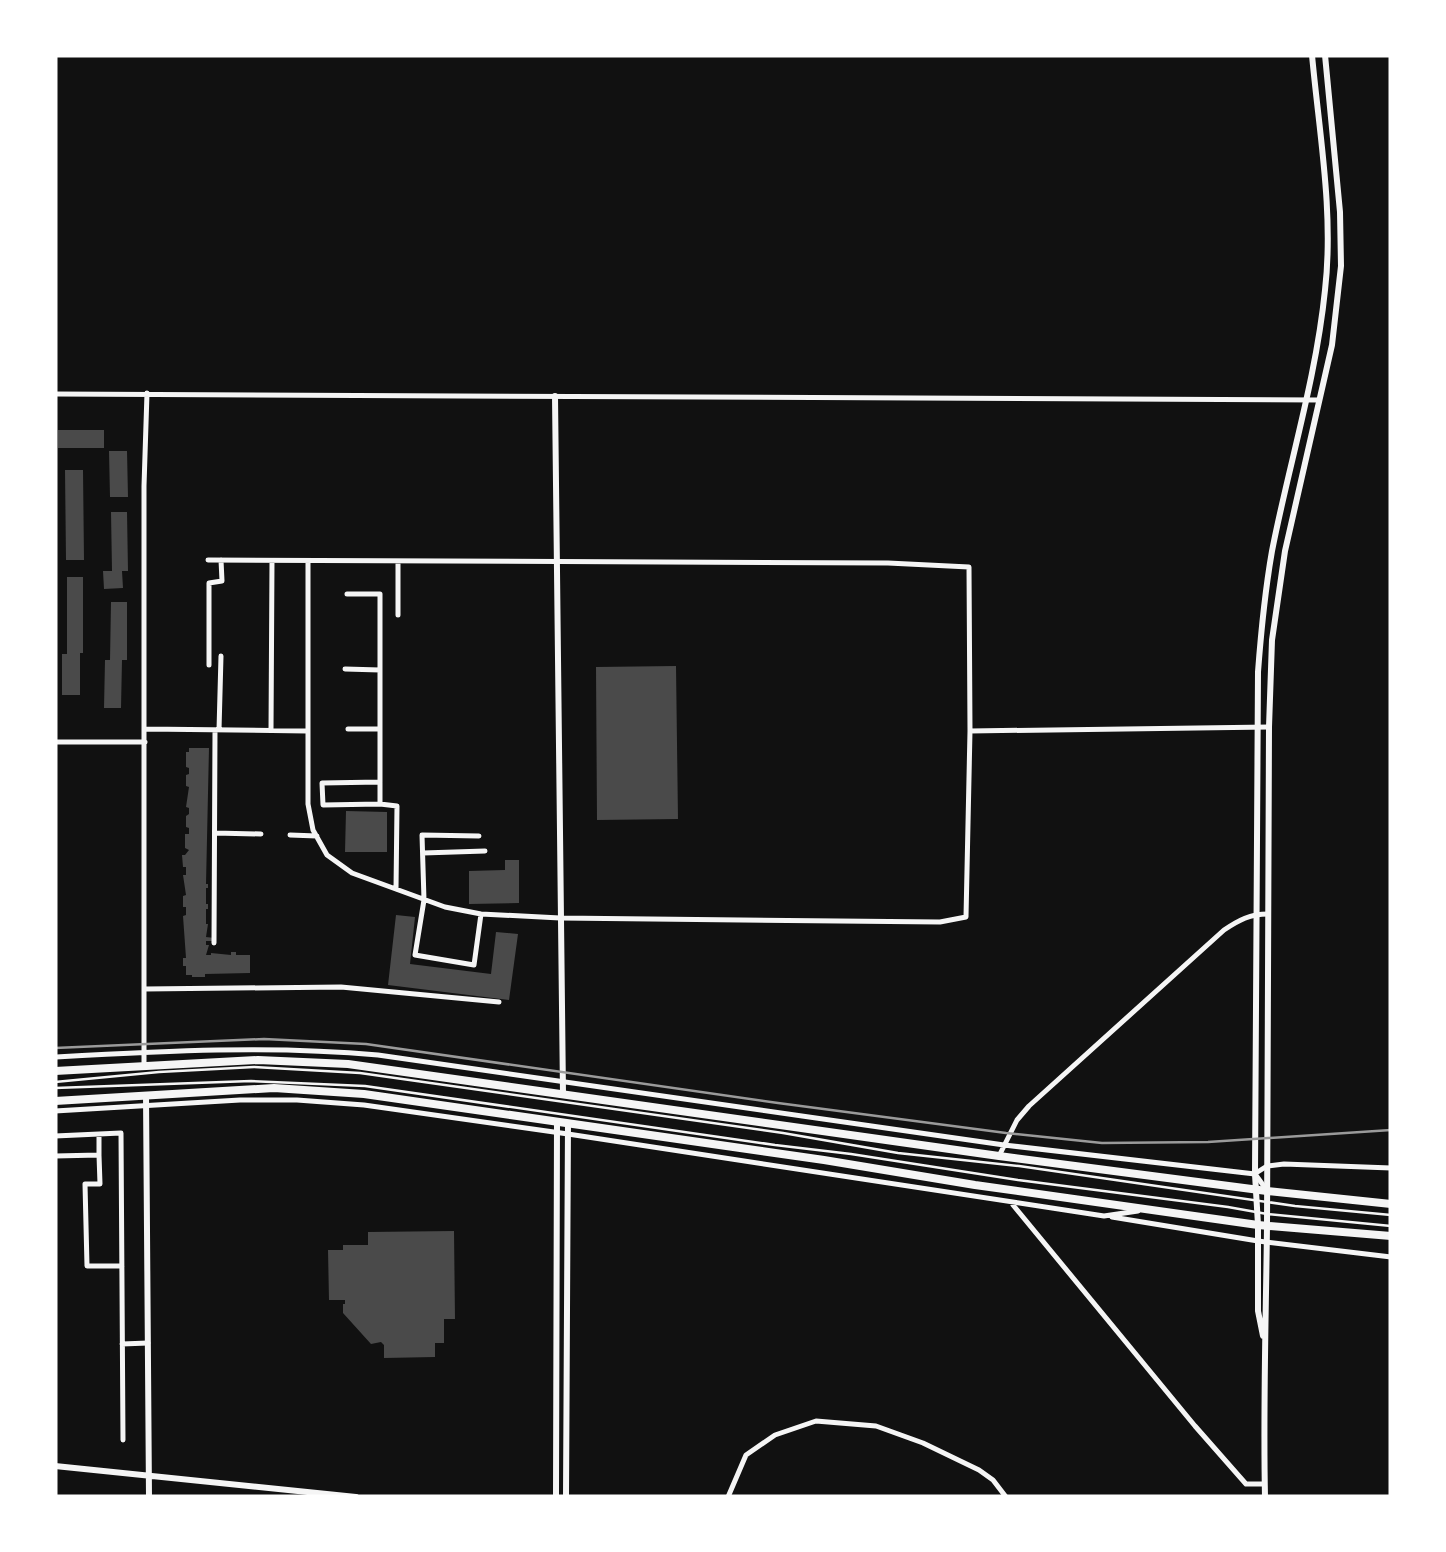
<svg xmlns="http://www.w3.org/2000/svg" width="1446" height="1552" font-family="Bitter,serif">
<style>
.building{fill:#4a4a4a}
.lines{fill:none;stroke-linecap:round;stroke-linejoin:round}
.service{stroke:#f5f5f5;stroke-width:2.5}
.minor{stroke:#f5f5f5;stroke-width:5}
.tertiary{stroke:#f5f5f5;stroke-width:6}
.secondary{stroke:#f5f5f5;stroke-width:6}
.primary{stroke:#f5f5f5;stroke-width:8}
.rail{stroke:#9a9a9a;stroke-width:2.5}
</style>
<rect width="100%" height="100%" fill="#111"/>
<path class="building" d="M58 430H104V448H58Z
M109 451H127L128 497H110Z
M65 470H83L84 560H66Z
M111 512H127L128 571H122L123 588 104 589 103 571H112Z
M67 577H83V653H80V695H62V654H67Z
M111 602H127V660H122L121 708H104L105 660H110Z
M676 666 678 819 597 820 596 667Z
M189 748H209L206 884H208V888H206V904H208V909H206V924H208L206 937 215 938V941H206V945H209L206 955H211V953L231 955V952H236V955H250V973L205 974V977H192V975H186V966H183V958H186L183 916 186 915V907H183V896L186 895 183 875H186V867H183L182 855H185L189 850 185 848V834H189V828L186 827V816L189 814V808L186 807 189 787 186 786V775L189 774V768L186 767V752H189Z
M346 811 387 812V852H345Z
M505 860H519V903L469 904V871L505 870Z
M396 915 415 917 410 964 491 974 496 932 518 934 509 1000 388 985Z
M454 1231 455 1319H444V1343H435V1357L384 1358V1345L381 1342 371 1344 343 1313V1304H345V1300H329L328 1250H343V1245H368V1232Z"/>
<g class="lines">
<path class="service" d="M55 1082 159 1072 254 1067 360 1073 783 1133 898 1153 1019 1166 1295 1206 1391 1215
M55 1088 251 1081 365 1086 775 1145 851 1154 1018 1180 1228 1207 1267 1214 1391 1226"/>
<path class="minor" d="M55 394 1319 400
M208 560 888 563 969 567 970 731 966 917 940 922 560 918 481 914 445 907 352 873 327 855 313 830 308 804V561
M398 562V615
M347 594H380V804L397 806 396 889
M209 665V583L222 581 221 560
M345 669 380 670
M145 729 307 731
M348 729H380
M219 730 221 656
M271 730 272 561
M970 731 1269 727
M55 742H145
M380 782 322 783 323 805 380 804
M215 833 261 834
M290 835 317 836
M479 836 422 835 424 900 415 955 474 965 481 914
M423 853 485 851
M214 943 215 731
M145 989 341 987 499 1002
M55 1057C163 1051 270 1045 378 1055L1004 1145 1255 1174 1266 1189
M144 1065V486L147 393
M55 1111 240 1100H297L364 1105 568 1134 1104 1216 1138 1211
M99 1134V1155
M55 1136 121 1133 123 1440
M55 1156 99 1155 100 1184H85L87 1266H122
M999 1156 1017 1120 1029 1106 1224 930C1239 920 1250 914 1268 914
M1256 1173 1267 1166 1284 1164 1391 1168
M1013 1205 1195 1426 1246 1484H1264
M1112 1217 1258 1241 1391 1257
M122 1344 148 1343
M728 1497 746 1455 775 1435 816 1421 876 1426 923 1443 979 1470 993 1480 1006 1497"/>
<path class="tertiary" d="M555 396 563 1094
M146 1095 149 1497
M1258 1225V1311L1263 1336
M55 1466 356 1497
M1265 1497C1263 1406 1266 1316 1267 1226"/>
<path class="secondary" d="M1258 1225 1255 1174 1258 672C1261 632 1265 591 1272 551 1289 464 1316 379 1325 290 1334 213 1319 132 1312 55
M1267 1226 1269 727 1272 640 1285 551 1332 345 1341 266 1340 212 1325 55
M556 1497 557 1121
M566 1497 568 1123"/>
<path class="primary" d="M55 1071 258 1060 348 1064 999 1156 1267 1191 1391 1204
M55 1101 274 1088 364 1094 824 1160 975 1185 1258 1225 1391 1236"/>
<path class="rail" d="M55 1048 264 1039 366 1044 778 1103 1006 1133 1102 1143 1208 1142 1391 1130"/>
</g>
<rect width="1446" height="1552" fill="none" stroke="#ffffff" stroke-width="115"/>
</svg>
